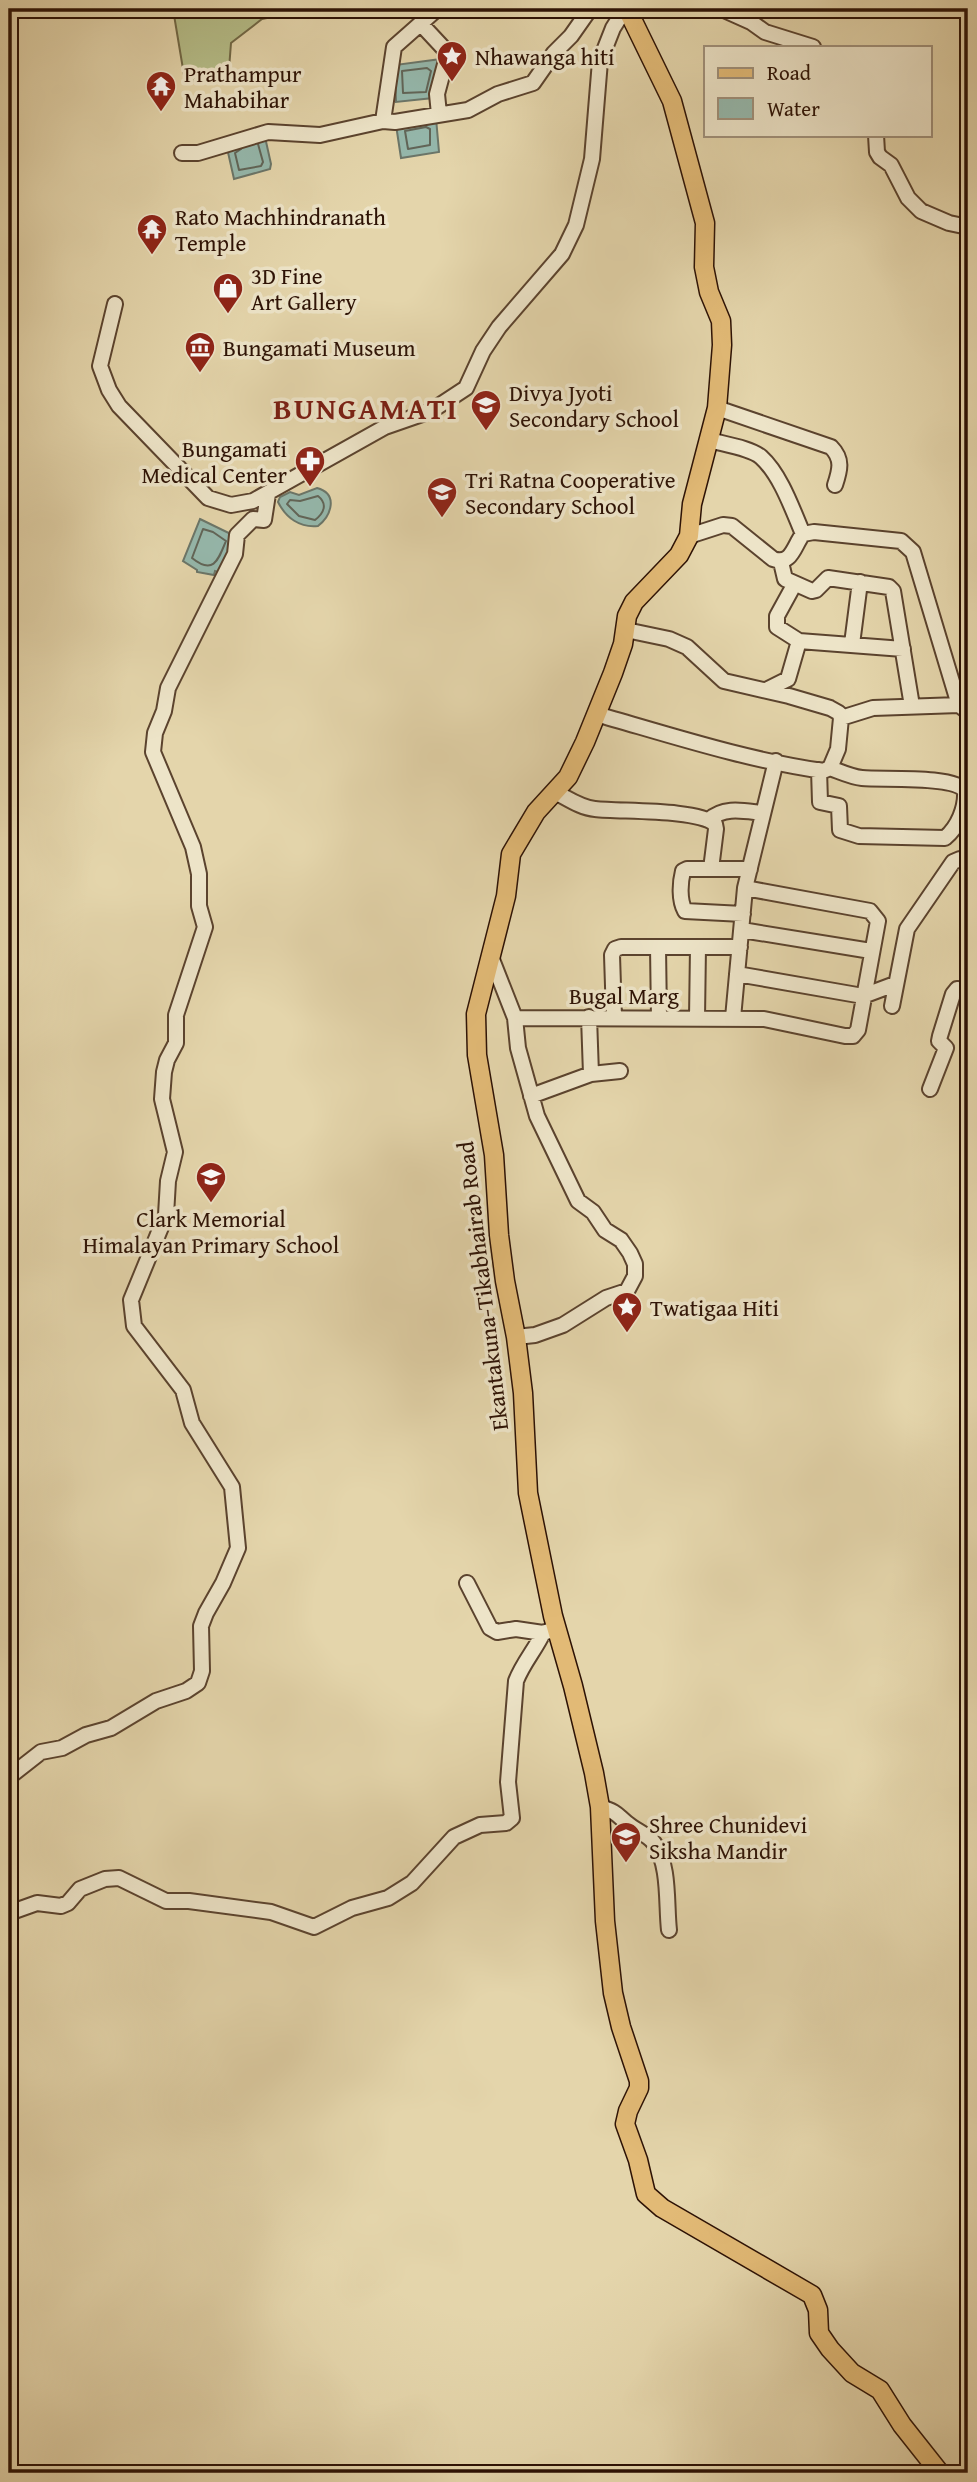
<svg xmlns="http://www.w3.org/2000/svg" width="977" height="2482" font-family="'Gentium Book Plus',serif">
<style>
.green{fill:#b5bd88;stroke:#716846;stroke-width:2}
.water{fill:#95b8ac;stroke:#6b7669;stroke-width:2}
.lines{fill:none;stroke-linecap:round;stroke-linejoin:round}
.shore{stroke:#616558;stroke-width:2}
.minor-casing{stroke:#5b432e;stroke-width:18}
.major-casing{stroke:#2d1205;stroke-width:21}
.minor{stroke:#ede4c8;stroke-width:14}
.major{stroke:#e2ba76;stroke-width:18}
.labels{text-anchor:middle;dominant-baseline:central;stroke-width:7;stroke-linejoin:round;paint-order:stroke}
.poi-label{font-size:23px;fill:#2d1205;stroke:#ede4c8;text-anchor:start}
.street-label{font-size:23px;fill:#2d1205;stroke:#ede4c8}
.district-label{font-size:30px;font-weight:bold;letter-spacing:2px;fill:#7a1f14;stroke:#ede4c8}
</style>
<rect width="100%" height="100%" fill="#e4d5ab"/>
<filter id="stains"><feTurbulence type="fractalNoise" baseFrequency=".00286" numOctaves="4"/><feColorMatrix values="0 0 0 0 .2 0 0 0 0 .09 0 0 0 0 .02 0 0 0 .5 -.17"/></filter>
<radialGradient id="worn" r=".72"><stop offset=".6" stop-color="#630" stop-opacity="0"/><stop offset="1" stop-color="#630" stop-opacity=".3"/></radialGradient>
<path class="green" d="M173 9H302V11L262 19 231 43 228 82 185 81Z"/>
<path class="water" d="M441 59 433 98 396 102 395 65Z
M436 118 439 152 401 158 396 125Z
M265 137 271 164 270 169 234 179 227 148Z
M317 488C339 494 331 516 318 526 300 528 286 518 278 502L280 497 290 492 299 495Z
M200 519 237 537 218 572 215 571 214 575 197 572V570L183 561Z"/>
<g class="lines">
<path class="shore" d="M427 68 431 71 426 92 403 93 402 71Z
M426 127 430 129V145L408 149 405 131Z
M241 149 235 153 239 170 261 166 263 162 258 144
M318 496C328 504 324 513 315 520L299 516 287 504 290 500 300 501Z
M203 529 213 532 226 541C218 561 213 575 192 558Z"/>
<g class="minor-casing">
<path id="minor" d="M722 9 751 22 765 32 813 47
M421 24 448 53 437 94 439 114
M383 121 394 47 437 9
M876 135 877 152 880 157 891 165 908 198 921 211 949 223 968 227
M182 153H198L268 132 320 135 383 121 395 122 468 110 498 94 533 83 554 53 571 36 590 9
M115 304 100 366 109 390 119 406 208 498 231 505 253 501 385 427 431 411 466 388 483 351 499 327 562 254 576 225 592 159 600 61 613 28 625 9
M717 408 831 447C843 459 840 470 835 485
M709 440C723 444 751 448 761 457 781 475 793 511 803 534
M689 536 723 525 732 526 773 559C792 566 794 545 803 534L814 532 901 541 913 552 959 705 968 712
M781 562 785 579 812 591 816 590 828 578 889 587 893 591 912 706
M794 585 777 616V627L799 641 903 649
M852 644 860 582
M766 690 788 679 799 641
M596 714C670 735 746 760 823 771L830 768 838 749 841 718 839 713 830 708 789 696 724 681 687 647 669 639 626 630
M841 718 873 708 959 705
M819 770 820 802 839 806 840 830 859 836 945 838C958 827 966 808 965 791 955 775 883 780 862 778 851 777 841 772 830 768
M555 792C567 798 581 808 595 809 622 812 696 809 715 824L716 829 711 869
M709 820C724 806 744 811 762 813
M743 914 685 911C679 900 680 883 683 871L687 869H750
M742 930 871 951
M658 947 659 1018
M491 957 515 1018 518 1048 537 1116 578 1201 593 1212 605 1230 621 1240 630 1253 635 1264V1276L627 1291 606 1298 563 1325 535 1335 516 1337
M737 974 863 996 895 984
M892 1006 907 929 953 862 960 859H968
M589 1017 591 1074
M614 1017 612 955 615 949 621 947H740
M515 1018 764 1019 845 1036H853L858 1030 878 921 870 911 745 888
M697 1018 698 947
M733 1018 745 888 776 761
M930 1089 946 1048 939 1041 940 1036 953 994 957 989 968 990
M531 1096 591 1074 620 1071
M467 1583 490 1628 497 1632 516 1629 543 1633 552 1630
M9 1777 41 1752 62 1748 86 1735 111 1728 156 1701 186 1691 198 1683 202 1671 201 1626 206 1613 223 1583 238 1548 232 1487 192 1423 183 1390 134 1326 131 1300 166 1215 168 1181 175 1152 162 1099 164 1072 167 1060 176 1043V1015L205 927 199 906V874L193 847 153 752 155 733 164 711 168 688 235 554 237 535 253 519 264 520 268 494
M600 1807C621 1813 616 1816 632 1827 639 1832 649 1836 654 1843 670 1865 666 1904 669 1930
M9 1913 37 1903 61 1906 68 1903 80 1889 105 1879 119 1878 166 1901H189L271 1912 314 1927 352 1908 388 1898 412 1883 454 1837 480 1825 506 1823 512 1818 508 1782 516 1681C523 1663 535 1650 543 1633"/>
</g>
<g class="major-casing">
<path id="major" d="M630 9V15L672 101 705 223 704 267 709 292 721 321 722 345 717 408 692 504 689 536 679 555 634 602 627 616 623 644 613 673 585 742 568 777 536 812 511 854 506 896 476 1014 477 1055 494 1155 499 1235 505 1281 516 1337 523 1393 528 1493 553 1616 573 1686 594 1773 600 1807 605 1921 613 1993 621 2027 639 2081V2088L628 2111 625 2124 638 2160 646 2194 662 2208 812 2295 818 2310 819 2333 830 2349 852 2373 880 2390 902 2425 940 2473"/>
</g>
<use href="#minor" class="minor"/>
<use href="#major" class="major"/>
</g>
<defs>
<g id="sight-pin" transform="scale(1.575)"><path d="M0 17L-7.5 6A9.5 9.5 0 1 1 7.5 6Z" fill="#8f2418" stroke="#ede4c8"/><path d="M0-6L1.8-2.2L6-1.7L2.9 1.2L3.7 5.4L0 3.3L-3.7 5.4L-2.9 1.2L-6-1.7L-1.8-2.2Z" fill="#fff"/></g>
<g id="temple-pin" transform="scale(1.575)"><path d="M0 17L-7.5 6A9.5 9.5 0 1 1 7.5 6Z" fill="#8f2418" stroke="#ede4c8"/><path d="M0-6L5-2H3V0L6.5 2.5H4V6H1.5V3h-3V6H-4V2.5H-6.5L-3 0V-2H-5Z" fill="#fff"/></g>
<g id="shop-pin" transform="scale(1.575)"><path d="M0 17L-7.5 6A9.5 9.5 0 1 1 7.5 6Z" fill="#8f2418" stroke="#ede4c8"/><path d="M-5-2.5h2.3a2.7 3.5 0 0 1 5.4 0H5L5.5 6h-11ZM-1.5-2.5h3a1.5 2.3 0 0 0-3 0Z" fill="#fff"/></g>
<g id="museum-pin" transform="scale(1.575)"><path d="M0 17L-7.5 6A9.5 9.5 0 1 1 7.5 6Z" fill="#8f2418" stroke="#ede4c8"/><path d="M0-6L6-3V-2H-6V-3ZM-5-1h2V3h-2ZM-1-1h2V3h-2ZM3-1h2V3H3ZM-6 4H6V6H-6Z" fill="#fff"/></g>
<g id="school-pin" transform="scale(1.575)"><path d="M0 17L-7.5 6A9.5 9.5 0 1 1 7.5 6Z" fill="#8f2418" stroke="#ede4c8"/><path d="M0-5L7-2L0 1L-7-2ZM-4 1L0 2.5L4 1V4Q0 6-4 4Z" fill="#fff"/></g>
<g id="pharmacy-pin" transform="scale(1.575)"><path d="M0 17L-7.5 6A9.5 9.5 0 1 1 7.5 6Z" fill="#8f2418" stroke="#ede4c8"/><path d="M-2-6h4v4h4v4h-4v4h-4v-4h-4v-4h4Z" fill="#fff"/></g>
</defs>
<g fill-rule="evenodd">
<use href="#sight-pin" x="452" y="56"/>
<use href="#temple-pin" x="161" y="86"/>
<use href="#temple-pin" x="152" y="229"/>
<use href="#shop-pin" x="228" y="288"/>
<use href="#museum-pin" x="200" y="347"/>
<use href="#school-pin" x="486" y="405"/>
<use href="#pharmacy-pin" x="310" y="461"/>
<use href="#school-pin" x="442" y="492"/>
<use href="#school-pin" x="211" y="1177"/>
<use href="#sight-pin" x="627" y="1307"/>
<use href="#school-pin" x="626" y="1837"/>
</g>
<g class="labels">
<g class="poi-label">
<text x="475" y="56">Nhawanga hiti</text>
<text x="184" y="73">Prathampur<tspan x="184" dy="26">Mahabihar</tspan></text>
<text x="175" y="216">Rato Machhindranath<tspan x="175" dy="26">Temple</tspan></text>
<text x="251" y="275">3D Fine<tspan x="251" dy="26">Art Gallery</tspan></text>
<text x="223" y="347">Bungamati Museum</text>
<text x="509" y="392">Divya Jyoti<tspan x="509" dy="26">Secondary School</tspan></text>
<text x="287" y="448" text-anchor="end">Bungamati<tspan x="287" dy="26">Medical Center</tspan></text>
<text x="465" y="479">Tri Ratna Cooperative<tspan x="465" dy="26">Secondary School</tspan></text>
<text x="211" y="1218" text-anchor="middle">Clark Memorial<tspan x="211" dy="26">Himalayan Primary School</tspan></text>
<text x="650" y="1307">Twatigaa Hiti</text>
<text x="649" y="1824">Shree Chunidevi<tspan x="649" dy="26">Siksha Mandir</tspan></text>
</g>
<g class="street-label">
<text x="624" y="995">Bugal Marg</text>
<text transform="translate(482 1286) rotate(-97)">Ekantakuna-Tikabhairab Road</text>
</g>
<g class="district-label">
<text x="366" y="408">BUNGAMATI</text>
</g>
</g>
<rect width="977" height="2482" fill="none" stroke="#e4d5ab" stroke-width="35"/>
<rect x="10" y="10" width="956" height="2461" fill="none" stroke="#2d1205" stroke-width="3.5"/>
<rect x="18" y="18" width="942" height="2447" fill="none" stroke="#2d1205" stroke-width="2"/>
<rect x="704" y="46" width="228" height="91" fill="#ede4c8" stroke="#a0907a" stroke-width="2"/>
<rect x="718" y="68" width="35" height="10" fill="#e2ba76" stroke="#a0907a" stroke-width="2"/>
<text x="767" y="80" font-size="21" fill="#2d1205">Road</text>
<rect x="718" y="98" width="35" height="21" fill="#95b8ac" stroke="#a0907a" stroke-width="2"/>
<text x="767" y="116" font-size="21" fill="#2d1205">Water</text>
<rect width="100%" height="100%" filter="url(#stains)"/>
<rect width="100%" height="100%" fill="url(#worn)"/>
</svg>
